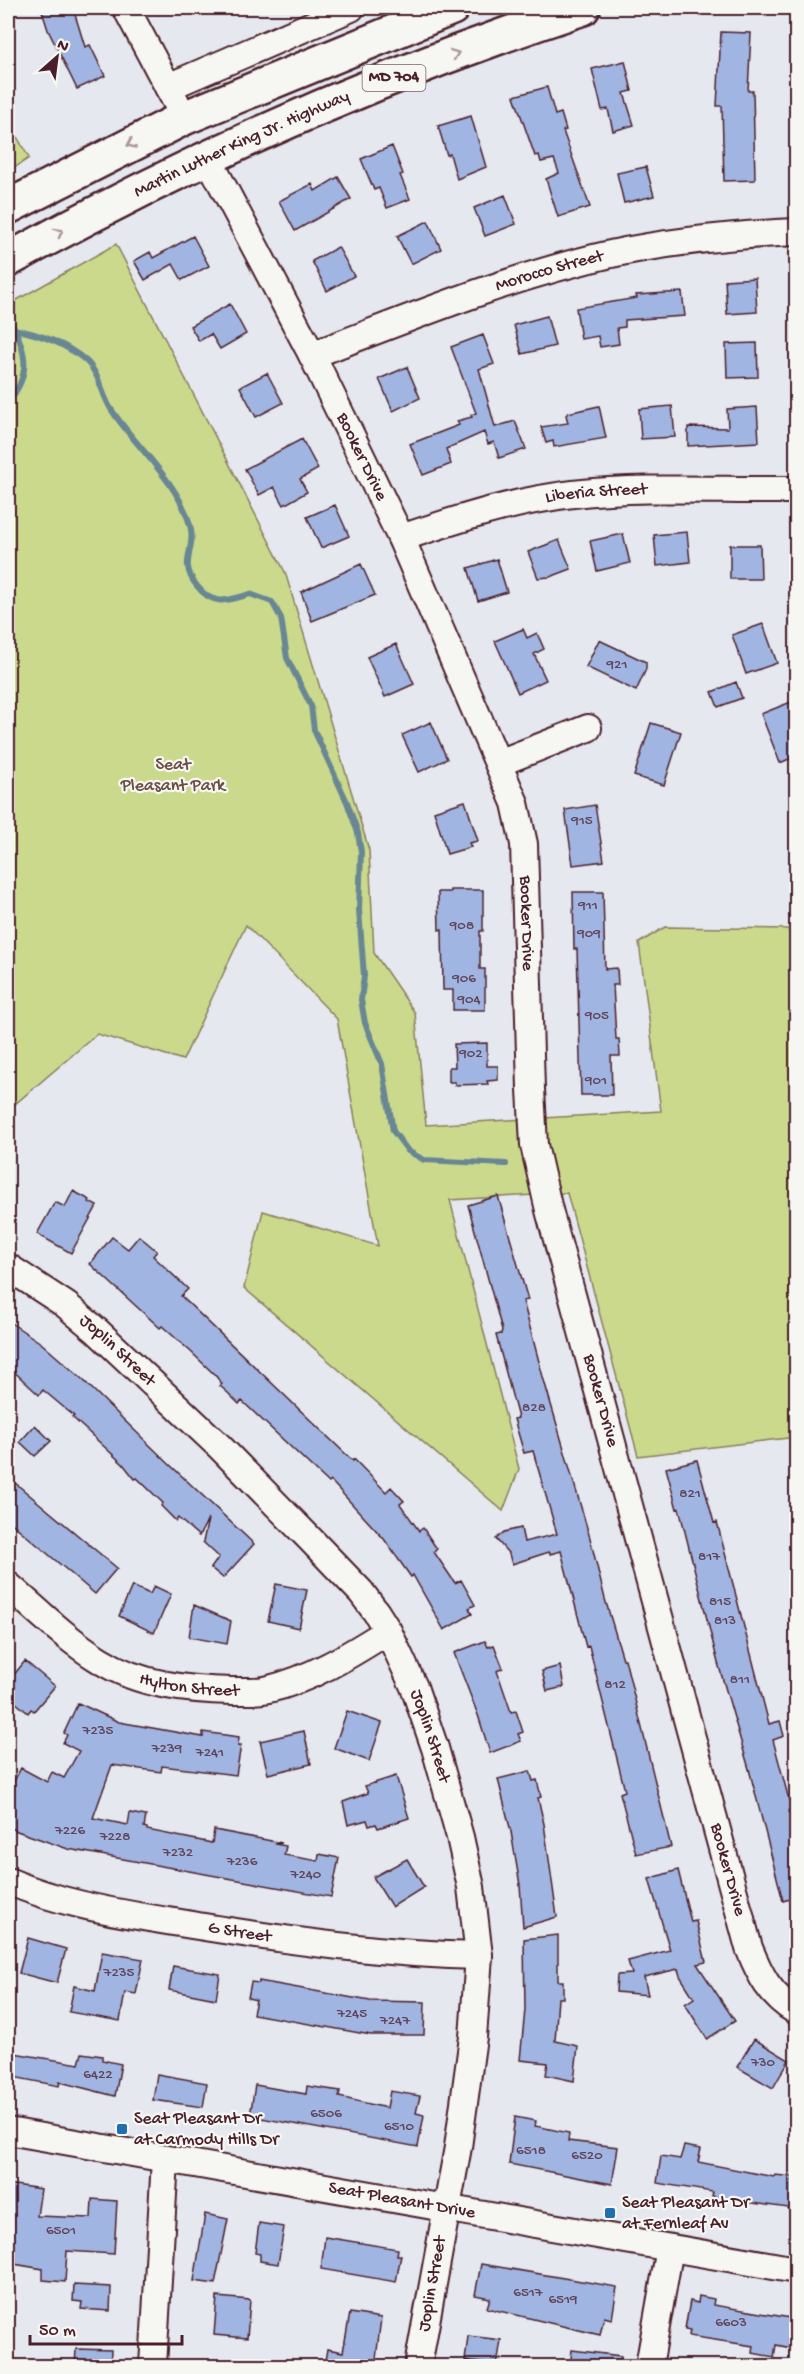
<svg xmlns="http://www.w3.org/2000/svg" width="804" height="2374" font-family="'Gochi Hand',sans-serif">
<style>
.green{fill:#cbd98d;stroke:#8a7c5c;stroke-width:1.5}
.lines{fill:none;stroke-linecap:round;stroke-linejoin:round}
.stream{stroke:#688792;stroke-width:6}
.building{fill:#a1b5e3;stroke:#4a1f2b;stroke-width:1.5}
.minor-casing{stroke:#4a1f2b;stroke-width:30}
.major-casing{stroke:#4a1f2b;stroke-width:38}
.minor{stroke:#f6f6f2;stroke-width:26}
.major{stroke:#f6f6f2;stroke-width:33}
.oneway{stroke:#a99598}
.poi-dot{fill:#1f6fb2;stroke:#f6f6f2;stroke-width:2}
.labels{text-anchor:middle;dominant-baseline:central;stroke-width:4.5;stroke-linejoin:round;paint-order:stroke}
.number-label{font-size:15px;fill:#604459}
.shield{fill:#f6f6f2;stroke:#7e6067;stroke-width:1.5}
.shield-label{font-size:16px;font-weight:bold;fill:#4a1f2b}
.street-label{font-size:18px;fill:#4a1f2b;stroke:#f6f6f2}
.park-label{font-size:18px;fill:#6a4e44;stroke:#f6f6f2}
.poi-label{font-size:18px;fill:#4a1f2b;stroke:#f6f6f2;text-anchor:start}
</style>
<rect width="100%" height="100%" fill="#e5e9ef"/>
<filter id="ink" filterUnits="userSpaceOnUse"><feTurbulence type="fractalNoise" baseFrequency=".0167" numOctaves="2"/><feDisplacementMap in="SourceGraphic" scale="12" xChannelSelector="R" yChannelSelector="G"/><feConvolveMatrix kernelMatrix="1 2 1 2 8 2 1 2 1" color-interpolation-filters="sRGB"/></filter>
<g filter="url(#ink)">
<path class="green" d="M8 113 11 126 29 158 8 172Z
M116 244 285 572 369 850 374 953 415 1013 426 1125 661 1111 639 943 665 927 788 929 796 950V1437L638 1456 567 1193 450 1200 519 1469 503 1511 244 1288 263 1211 378 1246 337 1019 246 925 183 1060 97 1034 8 1110V305Z"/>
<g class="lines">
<path class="stream" d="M8 315C24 347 35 371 8 402
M14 329C39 334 66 344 85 360 101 374 101 396 113 412 137 448 183 487 191 530 195 551 178 563 197 586 213 607 228 601 250 594L272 602 281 618 287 658 311 706 314 730 347 802 358 833 361 852 359 910 364 976 361 1000 365 1023 382 1064 393 1131 408 1151 424 1160 506 1164"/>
</g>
<path class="building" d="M41 8H73L85 47 90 45 105 76 77 89 48 30Z
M721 32 751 33 748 91H753L755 180 724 181 722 106H717Z
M625 61 632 91 624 93 634 125 613 131 608 109 602 110 592 69Z
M547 87 555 115 561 113 566 130 563 131 590 207 558 217 546 179 559 173 554 159 541 162 539 155 535 156 514 96Z
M471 116 486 167 457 179 450 154 447 155 438 126Z
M392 146 403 174 400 175 410 199 387 208 379 188 374 190 361 159Z
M646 167 654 196 624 203 617 173Z
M338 177 351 199 295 231 279 201 312 184 315 191Z
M505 195 516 224 485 236 474 208Z
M428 221 441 249 411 264 397 236Z
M193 236 209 266 182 280 173 264 145 280 134 261 150 252 153 258Z
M338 247 354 276 327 291 312 261Z
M755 278 757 312 727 314 725 280Z
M682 292 685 316 625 320V327L617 328 619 344 600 347 598 336 581 339 576 308 637 298 636 295Z
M230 304 246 334 220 349 211 334 199 341 190 326Z
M547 316 555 346 522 354 514 325Z
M483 335 494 364 479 369 495 427 515 421 526 449 499 458 494 442 488 444 484 432 446 449 451 464 423 475 410 444 459 425 457 421 472 417 471 415 476 413 451 347Z
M757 343 758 377 727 378 726 344Z
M407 367 420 398 393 411 379 379Z
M267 373 283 403 256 417 240 387Z
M599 406 606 438 554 447 553 441 546 443 541 427 568 423 566 415 568 413Z
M672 406 675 437 641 439 639 409Z
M757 407 759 442 688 446V427L728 428 727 409Z
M302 439 318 469 300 479 307 492 284 505 274 487 259 495 245 469Z
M335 505 349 536 321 548 307 517Z
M687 532 690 562 657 566 654 535Z
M623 534 630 563 597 571 590 541Z
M559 540 571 569 550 577 538 578 528 552Z
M730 545H760L761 579H730Z
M497 559 507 592 478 601 468 568Z
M361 564 375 595 312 621 301 592Z
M763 624 777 663 746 674 732 635Z
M523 629 527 638 537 633 544 649 534 654 546 680 518 693 495 641Z
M599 640 646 662V669L636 691 586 667Z
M396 644 414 684 385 697 367 657Z
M736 682 742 698 718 707 712 692Z
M791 702 796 716V756L780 763 761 714Z
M431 722 447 759 419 772 402 735Z
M651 723 681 732 664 785 634 776Z
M465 801 478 841 469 843 471 847 447 854 434 811Z
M595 805 604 861 573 865 565 810Z
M450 890H483V931H480V969H485V1010H453V990H443L442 929 439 930 438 892H450Z
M573 892H603L605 969 617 968 618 985H613L616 1039H619L620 1056H611L612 1095H581L577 949H574Z
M487 1043V1066H498V1080L487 1081 488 1084 455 1085V1082H449V1067H455L454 1044Z
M73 1191 90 1200 89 1202 97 1206 71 1253 37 1234 55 1202 65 1207Z
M498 1196 528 1300 523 1301 543 1377 590 1538 605 1599 623 1659H625L671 1847 636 1854 620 1793 625 1791 589 1646 586 1647 561 1551 550 1554 549 1552 512 1564 509 1554 496 1539 504 1532 521 1528 524 1542 557 1534 533 1451 524 1453 514 1419 518 1418 496 1335 501 1334 502 1330 468 1205Z
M139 1236 157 1251 153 1256 188 1289 181 1296 353 1461 354 1459 386 1492 391 1487 404 1501 400 1504 419 1531 423 1528 437 1549 434 1552 455 1583 461 1580 475 1605 469 1608 472 1614 444 1630 413 1575 411 1577 384 1539 331 1481 329 1483 242 1401 239 1404 227 1392 220 1386 222 1384 215 1375 190 1351 162 1326 160 1328 90 1264 112 1237 128 1249Z
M8 1321 41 1343 81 1378 168 1463 254 1544 223 1578 211 1568 219 1557 203 1542 208 1519 199 1536 178 1518 176 1521 161 1506 163 1503 137 1478 135 1479 123 1464 72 1417 74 1416 43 1390 39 1395 8 1366Z
M35 1425 51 1441 35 1456 20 1442Z
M697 1460 714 1523 717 1522 769 1724 780 1721 784 1736 773 1740 796 1826V1897L783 1901 749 1769 718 1663 679 1508 677 1509 666 1468Z
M8 1477 117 1568 95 1594 8 1520Z
M276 1584 307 1590 299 1628 268 1621Z
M132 1586 150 1594 154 1586 171 1594 154 1633 119 1616Z
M194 1605 231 1621 227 1644 189 1637Z
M485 1641 488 1647 494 1645 503 1668 497 1671 511 1712 516 1711 523 1732 518 1734 521 1741 490 1753 478 1715 454 1653Z
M25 1661 55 1686 34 1711 31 1709 28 1713 8 1696V1682Z
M560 1666 564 1687 547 1691 542 1671Z
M78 1703 119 1722 203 1737V1732L239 1737 238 1746 241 1745 236 1775 162 1766 161 1772 112 1765 93 1818 128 1825 130 1813 146 1816 144 1827 147 1828V1830L212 1843 214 1830 282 1843 275 1844 286 1846 284 1855 318 1861 319 1854 339 1858 331 1897 68 1849 17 1831 8 1826V1780L13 1783 21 1768 47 1782 52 1772 64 1778 79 1751 63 1743 67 1735 64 1733Z
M347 1711 382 1723 369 1761 334 1748Z
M304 1731 311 1764 268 1774 260 1741Z
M530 1771 533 1781 537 1780 541 1797 538 1798 544 1824 557 1917 523 1927 520 1885 511 1832 498 1779Z
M396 1776 409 1818 378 1828 376 1824 369 1826 367 1820 348 1825 343 1802 368 1793 365 1786Z
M407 1859 424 1887 392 1907 373 1877Z
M678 1870 691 1922 696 1921 706 1962 697 1964 735 2021 707 2039 685 2004 694 1998 680 1976 678 1969 644 1977 648 1995 616 1992 617 1975 632 1974 628 1961 670 1950 649 1879Z
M558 1935V1981H563V1998H558L555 2041 578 2046 574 2081 546 2075 548 2063 520 2060 525 2010 524 1939Z
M28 1938 66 1949 57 1983 19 1973Z
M102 1952 143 1959 136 1994 125 1992 120 2021 69 2012 74 1986 95 1991Z
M173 1966 220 1974 216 1999 169 1990Z
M259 1981 370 2001 425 2002 424 2035H371L253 2014 256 2000 248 1998 251 1982 259 1983Z
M754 2039 789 2060 773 2088 737 2067Z
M8 2052 79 2064 82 2053 102 2056V2060L121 2064 115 2096 60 2082 59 2086 8 2076Z
M157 2074 207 2083 203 2107 153 2100Z
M255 2085 306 2094 307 2086 340 2091 339 2097 387 2108 390 2091 420 2096 416 2113 424 2115 418 2147 250 2116Z
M515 2117 536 2121 535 2126 569 2133 568 2141 618 2147 612 2184 509 2164Z
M684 2146 701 2149 698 2162 774 2177 775 2175 794 2177V2181L796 2182V2209L730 2200 712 2196 713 2192 657 2183 661 2156 680 2159Z
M8 2184 41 2189 37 2216 91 2218 92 2199 117 2201 114 2254 67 2251 65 2282 43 2280V2269L8 2263Z
M205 2214 228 2219 215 2284 194 2281Z
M259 2223 284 2227 278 2264 260 2261V2254L255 2253Z
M325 2237 398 2249 397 2255H401L396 2282 321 2269Z
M481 2264 617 2287 612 2319 604 2317 600 2335 487 2308 490 2298 475 2295Z
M74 2285 111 2287 110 2311 81 2309 82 2302 73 2301Z
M699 2296 714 2299 713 2305 796 2319V2349L776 2345 774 2357 752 2353 753 2346 689 2336 690 2330 685 2329 690 2301 698 2303Z
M217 2297 250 2300 247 2338 214 2335Z
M350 2313 381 2318 375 2367H324L327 2349 343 2352Z
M468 2336 501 2340 497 2365 465 2361Z
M76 2349 111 2350 110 2367H75Z
M572 2350 621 2356 620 2367H570Z"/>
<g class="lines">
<g class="minor-casing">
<g id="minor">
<path d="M126 8 176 102"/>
<path d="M168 87 351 8"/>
<path id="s1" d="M208 158 312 355 401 538 515 803 524 844 531 1089 534 1145 549 1210 749 1948C760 1975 770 1996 796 2011"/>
<path id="s2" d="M312 355C410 318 508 277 611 254 672 241 734 235 796 232"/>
<path id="s3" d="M401 538C458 519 513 501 573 494 647 486 722 491 796 490"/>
<path d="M499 763 588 728"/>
<path id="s4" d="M8 1267 66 1305 97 1331 219 1446 310 1539 361 1592 376 1612 388 1631 414 1687 435 1748 460 1837 471 1887 479 1956 473 2037 458 2147 418 2366"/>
<path id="s5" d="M8 1585C37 1610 66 1639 100 1660 139 1685 188 1690 232 1691 244 1691 257 1692 269 1689 312 1679 351 1654 388 1631"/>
<path id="s6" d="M8 1881C68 1907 133 1915 198 1926 291 1941 384 1954 479 1956"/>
<path id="s7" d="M8 2131 796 2270"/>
<path d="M153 2366 165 2160"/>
<path d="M649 2366 670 2248"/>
</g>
</g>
<g class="major-casing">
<g id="major">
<path d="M8 207 184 118 452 8"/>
<path id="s8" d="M8 260C191 159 385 73 583 8"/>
</g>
</g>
<use href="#minor" class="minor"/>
<use href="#major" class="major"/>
</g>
<defs><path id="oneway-chevron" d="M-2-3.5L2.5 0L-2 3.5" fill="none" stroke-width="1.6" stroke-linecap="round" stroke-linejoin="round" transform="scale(1.5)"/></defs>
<g class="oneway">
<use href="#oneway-chevron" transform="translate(455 54) rotate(-21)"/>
<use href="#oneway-chevron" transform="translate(131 144) rotate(155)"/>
<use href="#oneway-chevron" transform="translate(59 232) rotate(-29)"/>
</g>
</g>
<g class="poi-dot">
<rect x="116" y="2123" width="12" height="12" rx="3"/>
<rect x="604" y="2207" width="12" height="12" rx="3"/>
</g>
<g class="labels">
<g class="number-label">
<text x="617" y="665">921</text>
<text x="582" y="821">915</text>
<text x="588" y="906">911</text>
<text x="462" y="926">908</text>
<text x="589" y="934">909</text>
<text x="464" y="979">906</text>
<text x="469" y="1000">904</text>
<text x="597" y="1016">905</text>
<text x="471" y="1054">902</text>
<text x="596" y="1081">901</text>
<text x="534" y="1408">828</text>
<text x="690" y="1494">821</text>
<text x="709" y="1557">817</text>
<text x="720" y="1602">815</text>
<text x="725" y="1621">813</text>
<text x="740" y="1680">811</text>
<text x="615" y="1685">812</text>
<text x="98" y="1731">7235</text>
<text x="167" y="1749">7239</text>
<text x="210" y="1753">7241</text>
<text x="70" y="1831">7226</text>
<text x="115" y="1837">7228</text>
<text x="178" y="1853">7232</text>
<text x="242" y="1862">7236</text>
<text x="306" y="1875">7240</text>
<text x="119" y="1973">7235</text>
<text x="352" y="2014">7245</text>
<text x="395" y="2021">7247</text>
<text x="763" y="2063">730</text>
<text x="98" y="2075">6422</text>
<text x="326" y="2114">6506</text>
<text x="399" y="2127">6510</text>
<text x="531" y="2151">6518</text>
<text x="587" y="2156">6520</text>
<text x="61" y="2231">6501</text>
<text x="528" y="2293">6517</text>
<text x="563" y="2300">6519</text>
<text x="731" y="2323">6603</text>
</g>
<rect class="shield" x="362.5" y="65" width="63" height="26" rx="4.5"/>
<g class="shield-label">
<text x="394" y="78">MD 704</text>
</g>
<g class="street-label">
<text stroke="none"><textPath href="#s8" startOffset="261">Martin Luther King Jr. Highway</textPath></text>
<text stroke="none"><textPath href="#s2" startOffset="252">Morocco Street</textPath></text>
<text stroke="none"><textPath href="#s1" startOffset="336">Booker Drive</textPath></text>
<text stroke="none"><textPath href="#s3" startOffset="201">Liberia Street</textPath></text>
<text stroke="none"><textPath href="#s1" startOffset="836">Booker Drive</textPath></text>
<text stroke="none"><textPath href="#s4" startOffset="138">Joplin Street</textPath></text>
<text stroke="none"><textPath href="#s1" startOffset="1322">Booker Drive</textPath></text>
<text stroke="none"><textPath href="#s5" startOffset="213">Hylton Street</textPath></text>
<text stroke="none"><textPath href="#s4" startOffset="642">Joplin Street</textPath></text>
<text stroke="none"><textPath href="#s1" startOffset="1808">Booker Drive</textPath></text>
<text stroke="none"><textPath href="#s6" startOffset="238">G Street</textPath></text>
<text stroke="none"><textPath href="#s7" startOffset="400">Seat Pleasant Drive</textPath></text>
<text transform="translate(433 2284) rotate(-80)">Joplin Street</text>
</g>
<g class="park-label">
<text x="173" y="765">Seat<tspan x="173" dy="21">Pleasant Park</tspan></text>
</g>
<g class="poi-label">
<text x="134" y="2119">Seat Pleasant Dr<tspan x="134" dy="21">at Carmody Hills Dr</tspan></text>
<text x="622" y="2203">Seat Pleasant Dr<tspan x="622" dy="21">at Fernleaf Av</tspan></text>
</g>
</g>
<rect width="804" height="2374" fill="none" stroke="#f6f6f2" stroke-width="30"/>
<rect x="15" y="15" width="774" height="2344" fill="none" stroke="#4a1f2b" stroke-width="2" filter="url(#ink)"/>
<g transform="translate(57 57) rotate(28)" stroke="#f6f6f2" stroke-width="4.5" paint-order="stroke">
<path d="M0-4.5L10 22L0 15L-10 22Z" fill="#4a1f2b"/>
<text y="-9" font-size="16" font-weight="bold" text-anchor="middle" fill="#4a1f2b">N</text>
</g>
<path d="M30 2335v9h152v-9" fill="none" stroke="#4a1f2b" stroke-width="3"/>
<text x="39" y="2335" font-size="18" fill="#4a1f2b" stroke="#f6f6f2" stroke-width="4.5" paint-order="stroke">50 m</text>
</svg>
